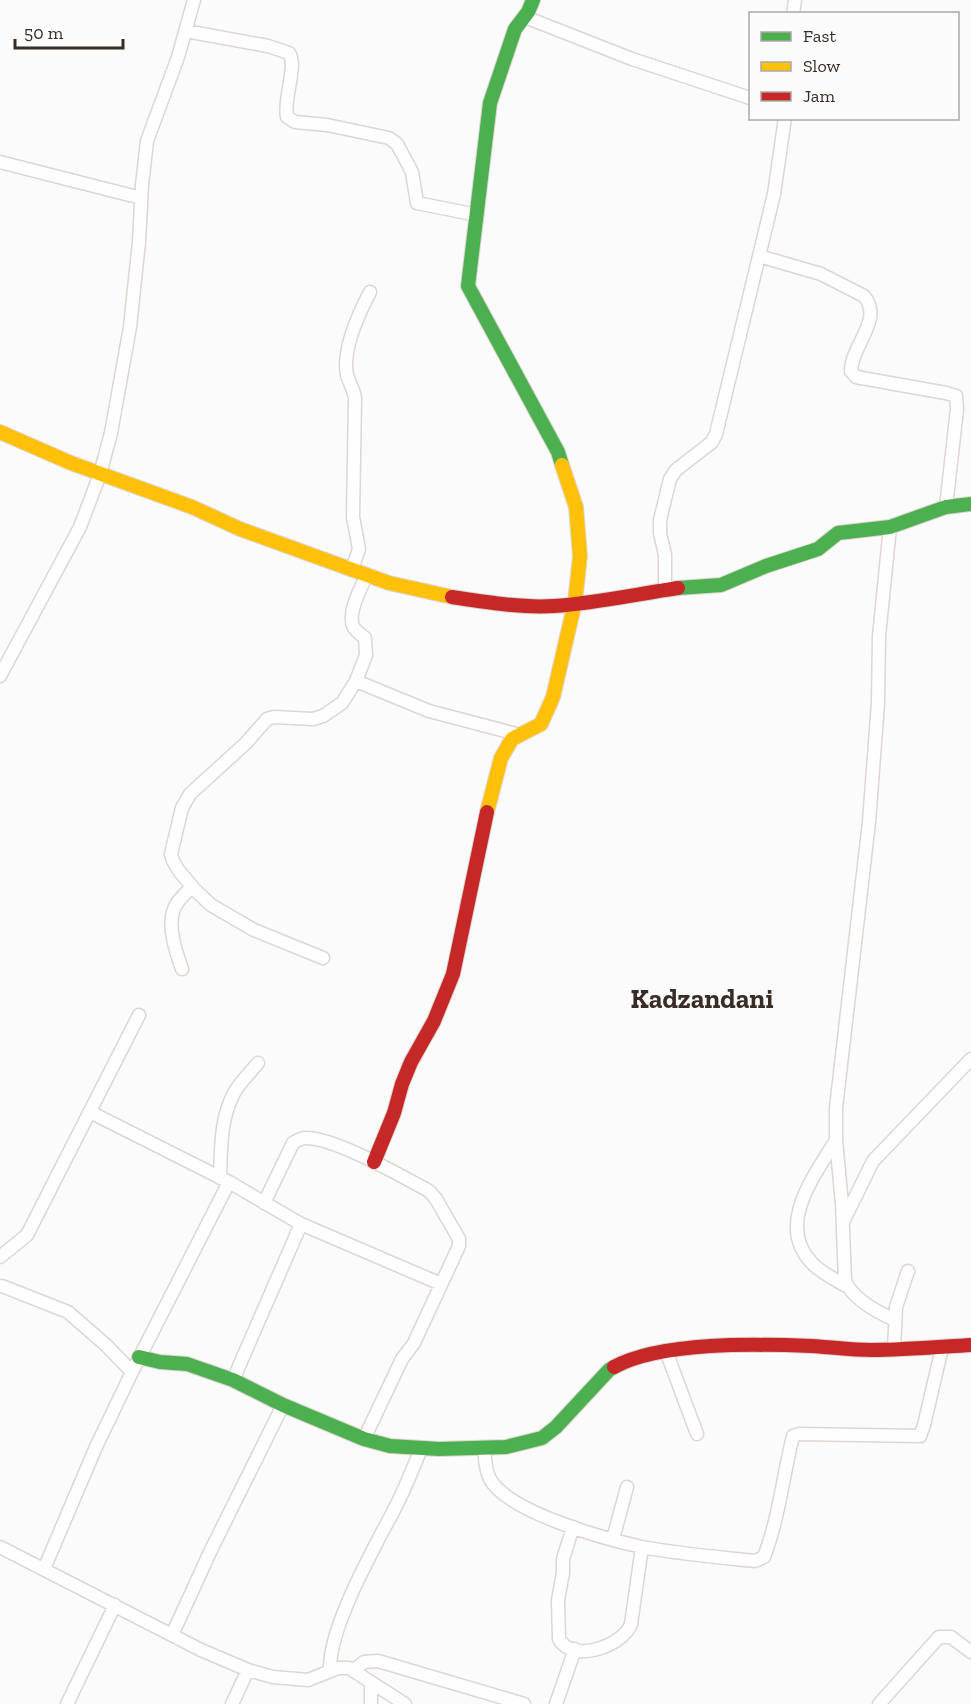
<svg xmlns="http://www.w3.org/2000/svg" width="971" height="1704" font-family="'Zilla Slab',serif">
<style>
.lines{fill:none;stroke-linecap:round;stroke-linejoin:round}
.street-casing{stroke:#ddd6d2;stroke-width:15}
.fast-casing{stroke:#ddd6d2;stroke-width:16}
.slow-casing{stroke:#ddd6d2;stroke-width:16}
.jam-casing{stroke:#ddd6d2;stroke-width:16}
.street{stroke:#fefefe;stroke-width:12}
.fast{stroke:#4caf50;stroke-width:14}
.slow{stroke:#ffc107;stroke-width:14}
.jam{stroke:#c62828;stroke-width:14}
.labels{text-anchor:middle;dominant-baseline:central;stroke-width:4.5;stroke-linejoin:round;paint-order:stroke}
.quarter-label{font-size:27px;font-weight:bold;fill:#392c25;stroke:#fbfbfb}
</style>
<rect width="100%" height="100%" fill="#fbfbfb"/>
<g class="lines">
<g class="street-casing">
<path id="street" d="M793 14 795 0
M525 17 632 59 750 98
M186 31 268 46 289 53C298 66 283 98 287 117L295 122 327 125 389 138 397 144 412 172 417 203 477 215
M0 162 141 198
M759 256 821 274 864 296C884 320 851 345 851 371L856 377 946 393 956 396 957 409 946 507
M890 527 879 636 878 703 869 822 836 1108V1140L842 1204 845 1281C853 1299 877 1312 895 1320
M352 569 359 549 353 517 355 398C354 389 349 383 347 375 342 350 359 313 370 292
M665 589V555L660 533V520L670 479 676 470 712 442 716 434 774 194 785 118
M0 676 80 527 100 474 111 433 130 327 139 242 142 185 147 141 178 57 194 0
M356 681 429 711 520 735
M323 958 254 930 211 905 196 891 179 871 173 861 171 854 182 808 190 794 246 743 267 719 274 717 313 719 323 716 342 703 356 681 366 655 365 638C362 635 357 632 354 628 346 615 361 587 367 575
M182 969C176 952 167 926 174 909 177 900 186 893 192 887
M90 1112 229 1182 301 1224 441 1284
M836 1140C815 1175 775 1225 812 1263 821 1273 836 1280 848 1287
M220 1178C221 1150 220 1119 234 1093 240 1082 250 1073 258 1063
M264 1203 293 1143C298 1140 301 1138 306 1138 336 1138 401 1176 429 1191L436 1199 459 1239V1246L414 1343 402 1359 364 1439
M843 1222 873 1161 971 1059
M0 1257 27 1235 139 1015
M2 1286 68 1312 107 1346 132 1372
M894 1349 896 1307 908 1271
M666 1351 697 1434
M233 1380 301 1224
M484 1448C485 1458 485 1470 490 1479 508 1512 605 1539 642 1547 679 1554 718 1557 755 1561L764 1557C779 1518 783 1476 793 1436L799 1434 920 1436 924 1425 942 1348
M573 1527 563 1559V1573L558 1600 559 1639C573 1664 623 1646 631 1624L642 1547
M613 1539 627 1487
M0 1547 201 1650 248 1670 273 1677 308 1680 338 1668H349L405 1704
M44 1569 96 1447 132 1372 229 1182
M172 1635 211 1550 283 1405
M354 1670 364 1662 378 1661 524 1704
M330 1671C328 1627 376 1545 397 1504 406 1486 413 1468 421 1449
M67 1704 115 1605
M232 1704 248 1670
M371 1704V1682
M556 1704 575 1649
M879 1704 939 1637H951L971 1652"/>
</g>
<g class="fast-casing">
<path id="fast" d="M533 0 528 12 515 29 490 103 468 286 558 452 562 465
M678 588 721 585 766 566 818 549 838 533 890 527 946 507 971 504
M139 1357 160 1362 187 1364 233 1380 283 1405 364 1439 390 1446 439 1449 506 1447 542 1438 556 1427 609 1370 614 1367"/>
</g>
<g class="slow-casing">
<path id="slow" d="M0 432 71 463 192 507 240 529 389 583 452 597
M487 812 501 758 512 739 541 724 553 697 575 602 580 556 576 507 562 465"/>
</g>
<g class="jam-casing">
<path id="jam" d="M452 597C485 602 521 608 554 606 596 603 637 594 678 588
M374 1162 394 1113 402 1084 411 1062 434 1021 453 974 487 812
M614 1367C662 1341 757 1344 812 1346 831 1347 851 1350 871 1350 904 1350 938 1347 971 1345"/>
</g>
<use href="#street" class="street"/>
<use href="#fast" class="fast"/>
<use href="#slow" class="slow"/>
<use href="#jam" class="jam"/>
</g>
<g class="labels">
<g class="quarter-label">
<text x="702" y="999">Kadzandani</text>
</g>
</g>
<rect x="749" y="12" width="210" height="108" fill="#fbfbfb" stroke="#ada8a5" stroke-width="1.5"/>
<rect x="761" y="32" width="30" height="9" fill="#4caf50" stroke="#ada8a5" stroke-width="1.5"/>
<text x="803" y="42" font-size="18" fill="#392c25">Fast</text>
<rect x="761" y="62" width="30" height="9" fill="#ffc107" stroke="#ada8a5" stroke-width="1.5"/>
<text x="803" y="72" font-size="18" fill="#392c25">Slow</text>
<rect x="761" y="92" width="30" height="9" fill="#c62828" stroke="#ada8a5" stroke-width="1.5"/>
<text x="803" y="102" font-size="18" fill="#392c25">Jam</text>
<path d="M15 39v9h108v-9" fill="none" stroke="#392c25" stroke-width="3"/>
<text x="24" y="39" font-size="18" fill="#392c25" stroke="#fbfbfb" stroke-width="4.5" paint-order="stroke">50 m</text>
</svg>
